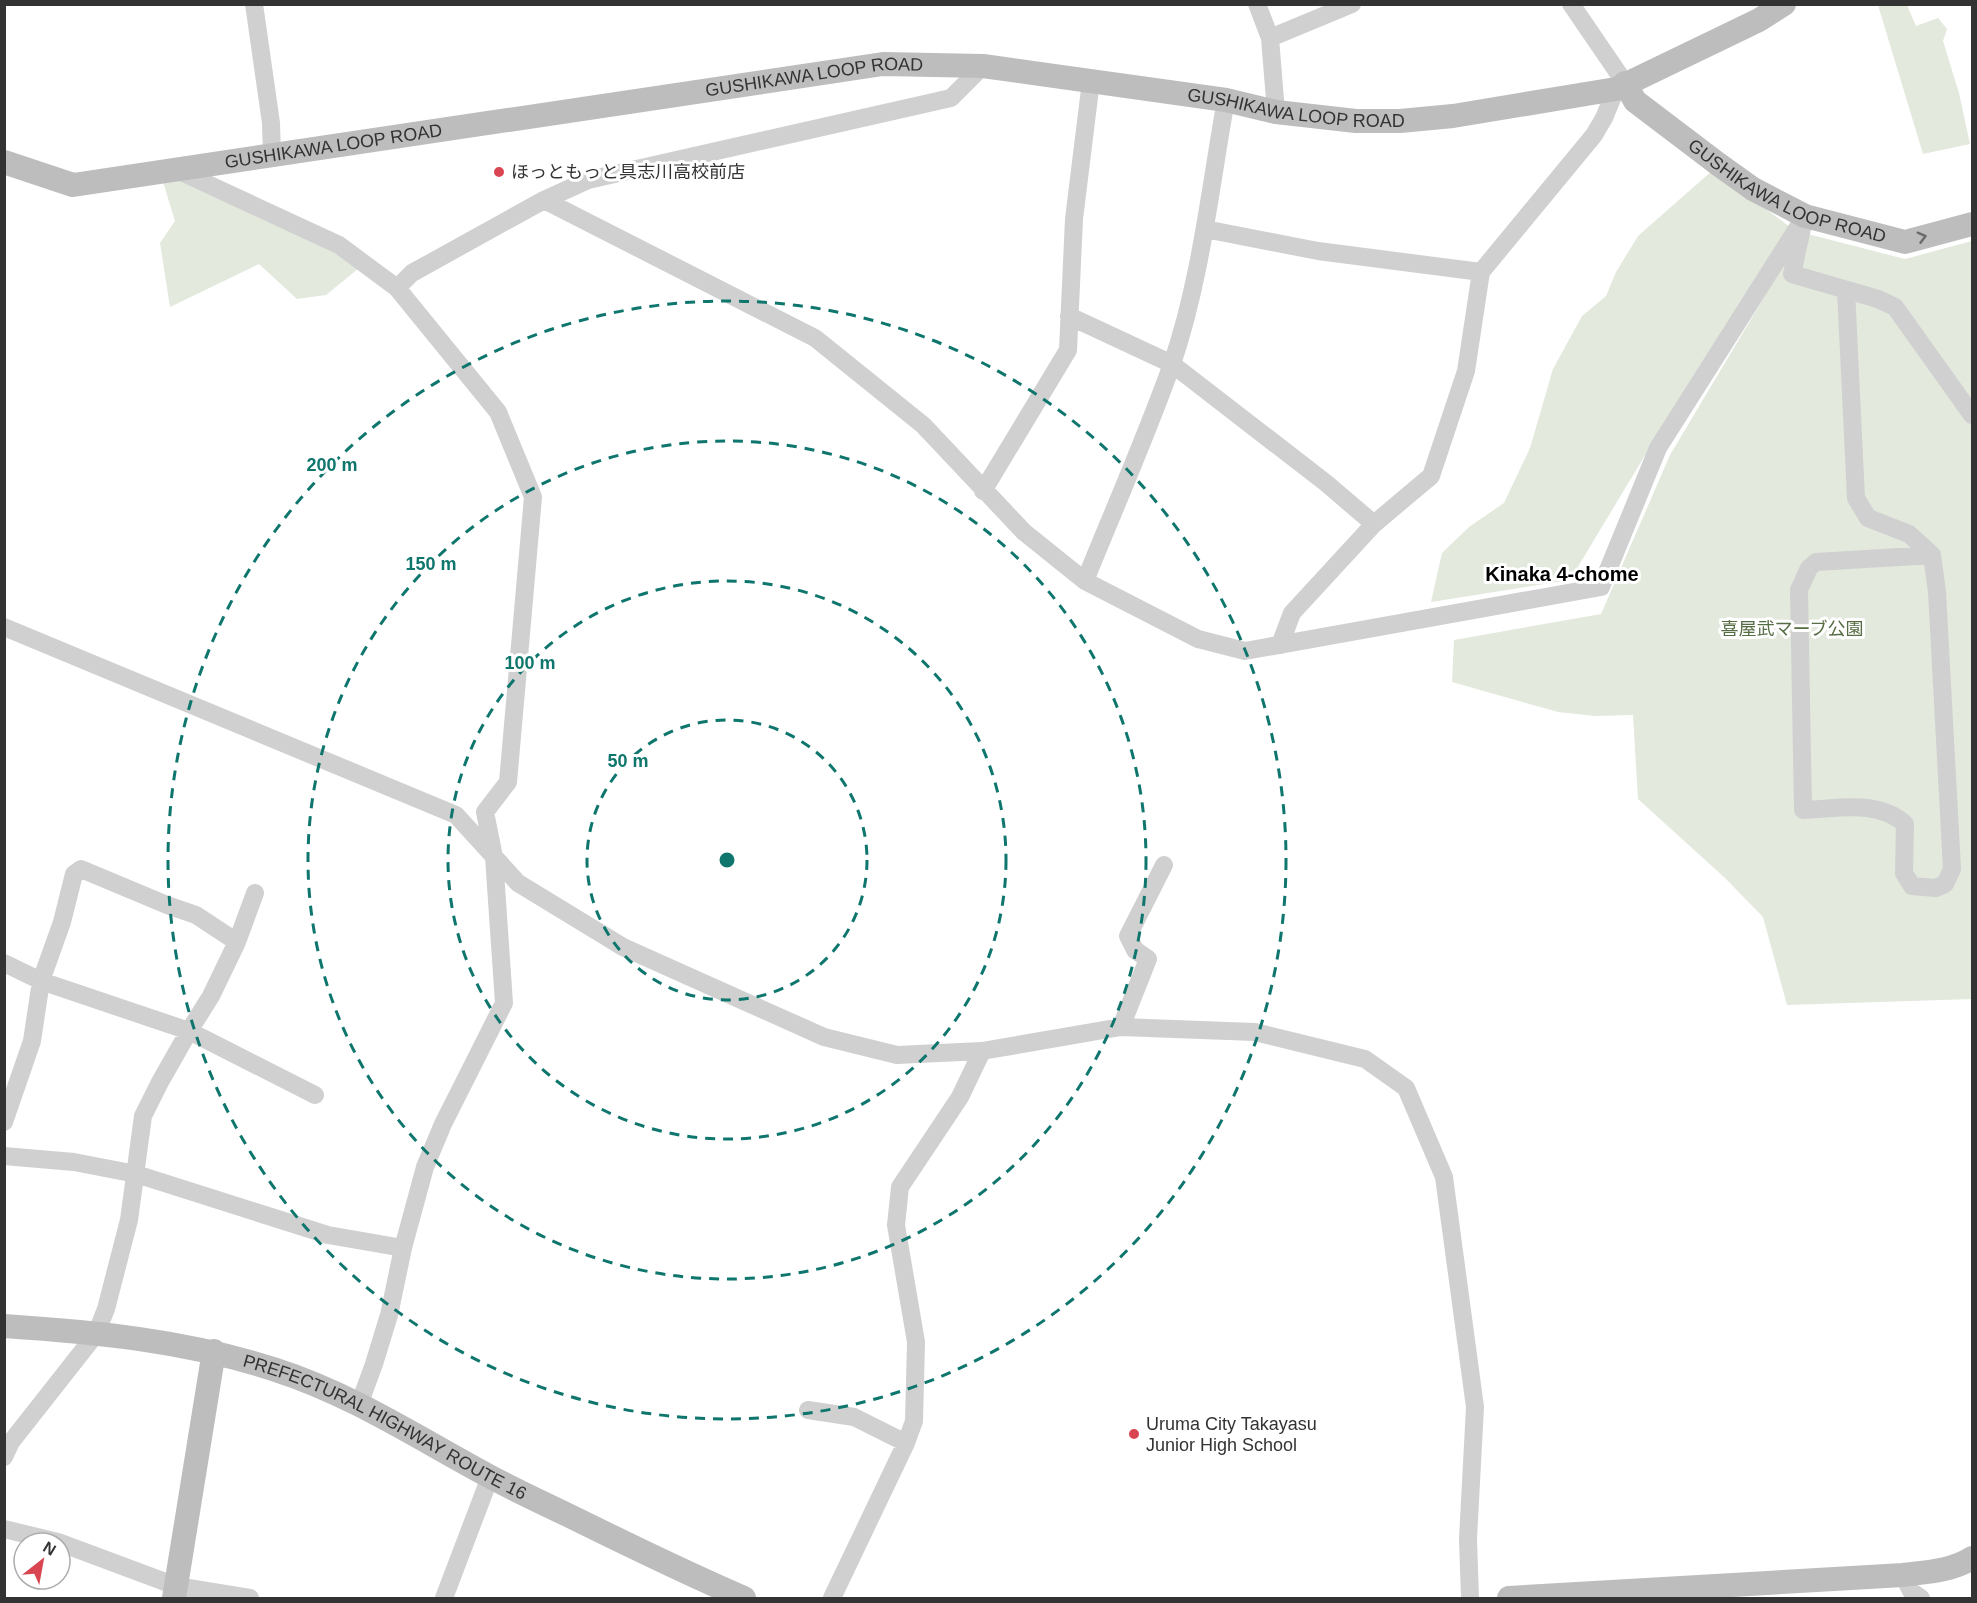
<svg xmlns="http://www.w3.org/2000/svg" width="1977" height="1603" font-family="Helvetica,'Noto Sans JP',sans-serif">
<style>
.green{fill:#e3e9dd}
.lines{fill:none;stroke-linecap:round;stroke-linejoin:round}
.minor{stroke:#d0d0d0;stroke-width:18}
.secondary{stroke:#bdbdbd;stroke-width:24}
.oneway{stroke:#6a6a6a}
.ring{fill:none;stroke:#0f766e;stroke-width:3;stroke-dasharray:10 8}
.poi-dot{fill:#d94651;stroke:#fff;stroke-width:2}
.labels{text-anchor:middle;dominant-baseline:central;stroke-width:6;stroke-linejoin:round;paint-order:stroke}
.street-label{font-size:18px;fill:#333;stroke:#fff}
.poi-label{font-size:18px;fill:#333;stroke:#fff;text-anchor:start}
.park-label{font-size:18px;fill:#566c43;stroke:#fff}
.neighbourhood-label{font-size:20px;font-weight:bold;fill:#000;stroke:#fff}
.centre{fill:#0f766e;stroke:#fff;stroke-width:3}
.ring-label{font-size:18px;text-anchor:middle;font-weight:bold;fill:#0f766e;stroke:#fff;stroke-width:6;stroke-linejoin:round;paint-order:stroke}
</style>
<rect width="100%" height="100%" fill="#fff"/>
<path class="green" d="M1878 5H1907L1916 26 1938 18 1947 29 1943 41 1959 93 1970 144 1923 154Z
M1713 170 1790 227 1650 447 1570 580 1431 602 1442 553 1469 527 1504 503 1530 448 1553 369 1582 316 1606 296 1616 272 1638 236Z
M160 172 364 264 326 295 297 299 259 264 170 307 160 243 175 221Z
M1804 233 1905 259 1972 241V999L1787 1005 1763 917 1725 878 1638 799 1633 715 1595 716 1558 712 1452 682 1454 640 1601 614 1670 455 1788 257Z"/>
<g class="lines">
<path class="minor" d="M254 4 271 123 272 155
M1257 4 1270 38 1276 112
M1571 4 1625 83
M1270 38 1352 4
M175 169 339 245 397 288 498 412 533 497 508 782 485 812 494 857 504 1003 443 1124 425 1167 403 1248 389 1315 374 1364 359 1405
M544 200 815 338 923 425 1024 532 1085 581 1198 639 1245 651 1601 587 1658 448 1805 216
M1803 224 1792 274 1878 299 1895 307 1972 415
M1205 229 1318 251 1481 272
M397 288 412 273 544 200 588 180 951 98 983 66
M1846 290 1856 498 1868 518 1909 534 1932 555 1937 592 1952 869 1945 884 1936 888 1912 886 1904 873 1905 824C1877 799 1838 809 1803 810L1799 590 1809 568 1816 562 1932 555
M1069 316 1172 364 1326 483 1374 524
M983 491 1068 350 1074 219 1091 81
M1085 581C1114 509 1146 437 1172 364 1201 279 1210 188 1226 100
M4 627 456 815 518 883 623 947 824 1037 897 1055 982 1051 1121 1027 1255 1032 1365 1059 1406 1088 1444 1177 1475 1407 1468 1539 1470 1598
M1280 645 1292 613 1374 524 1431 476 1466 371 1481 272 1594 135 1604 118 1616 89
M4 963 41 981 189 1031 315 1095
M1121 1027 1148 959 1135 950 1128 936 1164 865
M4 1122 32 1041 41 981 62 922 74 874 81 869 167 905 196 915 237 942
M4 1156 74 1162 136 1174 328 1235 403 1248
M808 1410 854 1417 906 1443
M4 1457 11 1442 96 1334 106 1309 129 1220 143 1116 160 1082 189 1031 211 996 237 942 255 893
M4 1529 58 1542 176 1586 250 1598
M1903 1575 1911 1591 1921 1598
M444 1598 490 1477
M832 1598 906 1443 914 1421 916 1342 896 1225 900 1187 960 1097 982 1051"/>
<g class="secondary">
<path id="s1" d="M1625 83 1635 101 1718 164 1753 189 1805 216 1905 242 1972 224"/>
<path id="s2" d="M4 162 73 185 883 64 983 66 1226 100 1276 112 1356 121H1400L1453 116 1616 89 1759 20 1784 4"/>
<path id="s3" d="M4 1326C96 1332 188 1341 276 1370 351 1394 418 1438 487 1475 518 1492 552 1507 584 1523 637 1549 690 1575 744 1598"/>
<path d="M174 1598 214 1351"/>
<path d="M1509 1598 1903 1575C1926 1572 1952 1571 1972 1558"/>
</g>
</g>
<defs><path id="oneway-chevron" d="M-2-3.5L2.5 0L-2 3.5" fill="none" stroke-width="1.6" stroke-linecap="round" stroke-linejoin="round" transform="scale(1.5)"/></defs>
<use class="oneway" href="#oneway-chevron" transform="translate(1922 237) rotate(-15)"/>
<g class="ring">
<circle cx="727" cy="860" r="140"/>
<circle cx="727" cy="860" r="279"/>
<circle cx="727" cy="860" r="419"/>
<circle cx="727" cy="860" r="559"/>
</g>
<g class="poi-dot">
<circle cx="499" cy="172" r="6"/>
<circle cx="1134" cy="1434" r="6"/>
</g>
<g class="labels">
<g class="street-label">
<text stroke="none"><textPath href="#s2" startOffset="822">GUSHIKAWA LOOP ROAD</textPath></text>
<text stroke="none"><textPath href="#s2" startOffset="1308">GUSHIKAWA LOOP ROAD</textPath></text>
<text stroke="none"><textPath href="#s2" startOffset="336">GUSHIKAWA LOOP ROAD</textPath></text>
<text stroke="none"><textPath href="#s1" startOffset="200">GUSHIKAWA LOOP ROAD</textPath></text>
<text stroke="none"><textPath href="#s3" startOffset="399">PREFECTURAL HIGHWAY ROUTE 16</textPath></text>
</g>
<g class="poi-label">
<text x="511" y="172">ほっともっと具志川高校前店</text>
<text x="1146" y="1424">Uruma City Takayasu<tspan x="1146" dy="21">Junior High School</tspan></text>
</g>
<g class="park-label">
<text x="1792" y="629">喜屋武マーブ公園</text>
</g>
<g class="neighbourhood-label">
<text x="1562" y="574">Kinaka 4-chome</text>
</g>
</g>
<circle cx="727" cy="860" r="9" class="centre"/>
<g class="ring-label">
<text x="332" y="471">200 m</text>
<text x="431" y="570">150 m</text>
<text x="530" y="669">100 m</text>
<text x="628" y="767">50 m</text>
</g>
<rect width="1977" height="1603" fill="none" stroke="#333333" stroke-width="12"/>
<g transform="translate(42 1561) rotate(31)"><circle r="28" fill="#ffffff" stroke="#adadad" stroke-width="1.5"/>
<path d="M0-4.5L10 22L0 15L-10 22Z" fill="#d94651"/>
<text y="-9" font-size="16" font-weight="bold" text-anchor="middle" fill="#333333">N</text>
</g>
</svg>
